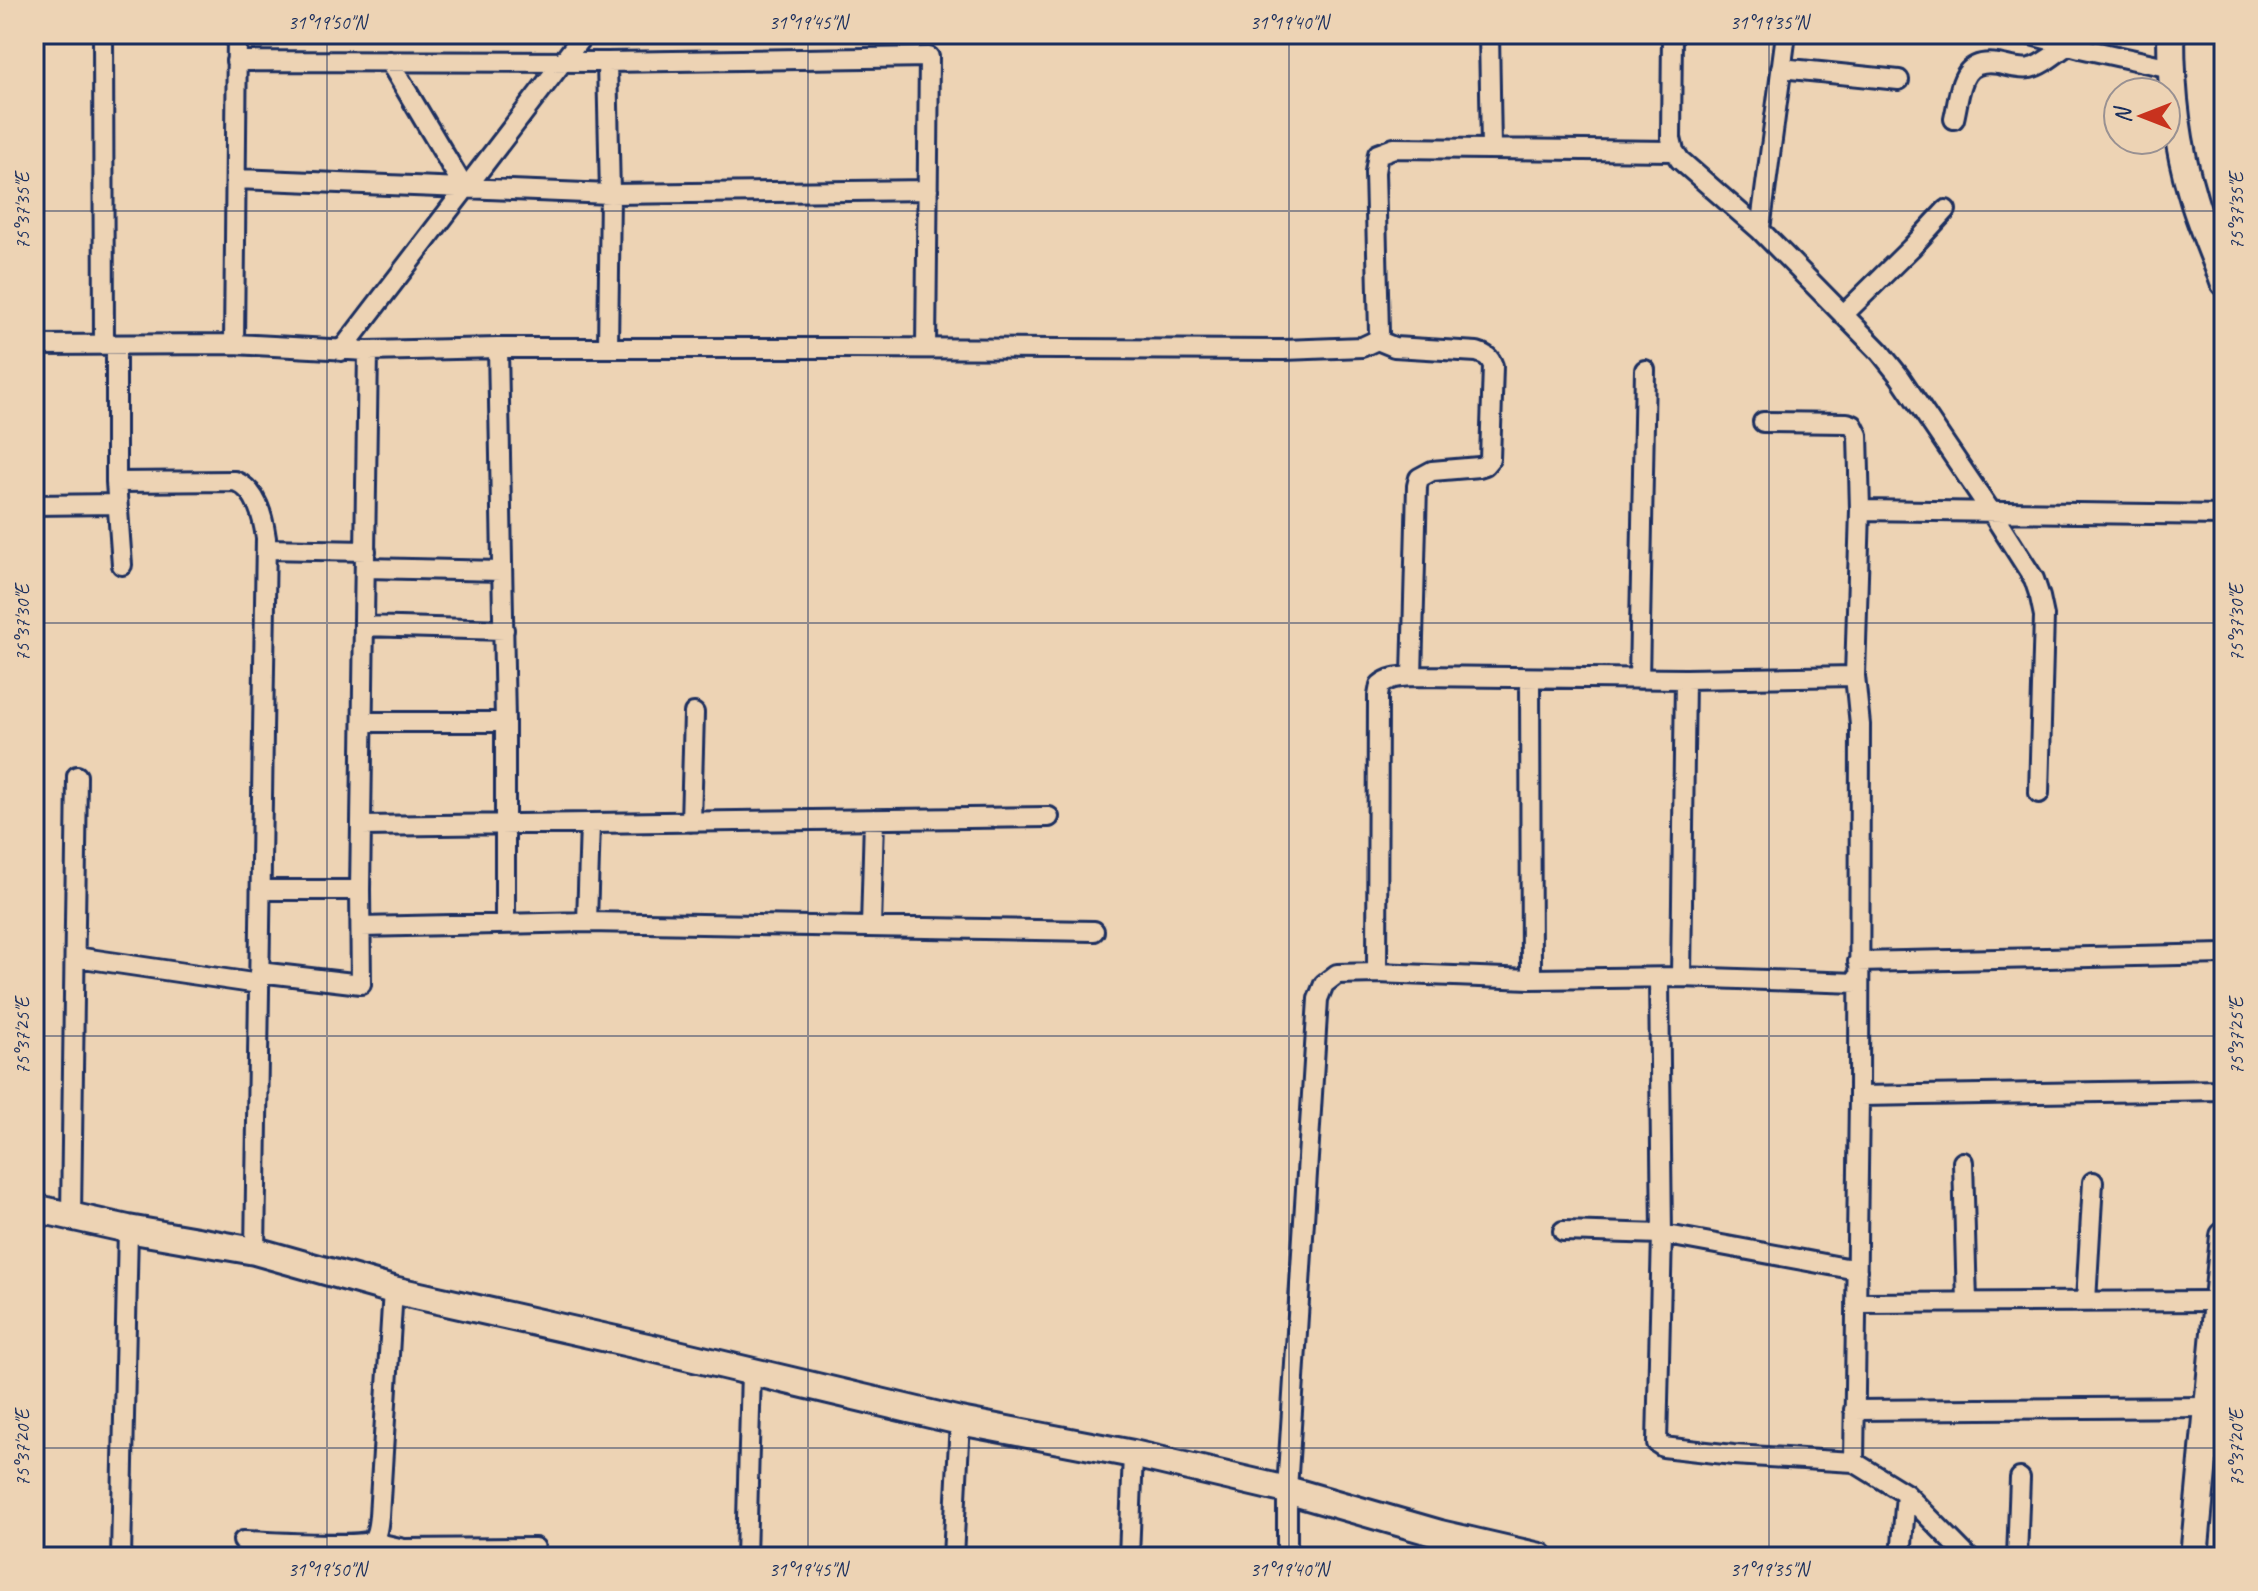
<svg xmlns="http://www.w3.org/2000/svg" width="2258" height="1591" font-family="Caveat,sans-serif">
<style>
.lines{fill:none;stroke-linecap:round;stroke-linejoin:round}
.street-casing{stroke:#1b2f5e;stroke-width:24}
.secondary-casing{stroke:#1b2f5e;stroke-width:32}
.street{stroke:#edd3b4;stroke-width:18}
.secondary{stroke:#edd3b4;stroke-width:26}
.ticks{fill:none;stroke:#1b2f5e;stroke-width:2;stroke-opacity:0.45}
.neatline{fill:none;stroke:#1b2f5e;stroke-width:3}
.ticks-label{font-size:20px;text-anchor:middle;fill:#1b2f5e}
</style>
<rect width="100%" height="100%" fill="#edd3b4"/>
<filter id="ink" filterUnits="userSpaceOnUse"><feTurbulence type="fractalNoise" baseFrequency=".0125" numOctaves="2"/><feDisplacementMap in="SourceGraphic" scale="16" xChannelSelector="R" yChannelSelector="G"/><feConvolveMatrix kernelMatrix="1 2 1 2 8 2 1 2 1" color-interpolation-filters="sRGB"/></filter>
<g filter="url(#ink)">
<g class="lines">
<g class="street-casing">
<path id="street" d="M103 34 104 345
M1489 34 1491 148
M1672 34 1671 138 1674 151 1680 160 1760 230 1880 352 1900 377 1992 513 2034 579 2040 597 2044 616 2039 793
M2027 34 2080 48 2171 68
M236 61 607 62
M389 61 465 189
M1781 68 1899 80
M1954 119C1961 90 1959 58 1998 64 2008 66 2020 70 2030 68 2043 65 2056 53 2068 45
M237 179 610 194 928 190
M1760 230 1786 34
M1843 315 1911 248 1946 210
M1377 340 1394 347 1477 352C1486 355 1490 357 1493 366L1490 459 1485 465 1479 467 1432 471 1419 478 1417 486 1412 676
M234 344 237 34
M34 345 234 344 368 351 498 348H836L1284 350 1362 347 1377 340 1379 332 1375 172 1378 154 1394 148 1674 151
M116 345V482L122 565
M498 348 505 722V923
M608 348 610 194 607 62 929 57 926 348
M341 351 584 34
M1763 422 1847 423 1853 425 1858 435 1860 510 1855 676 1860 725 1859 1096 1854 1462
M116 482 235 481C257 490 263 517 266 538L255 1251
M34 505 117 504
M1860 510 2224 515
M266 549 366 551
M366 568 502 571
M364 626 504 630
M1530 679 1531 979
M1639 679 1645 370
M363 722H505
M691 822 694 713
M361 826 1049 817
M261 890H360
M587 922 590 823
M361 927 587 922 1094 931
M871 927 874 819
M76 957 259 984
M1858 962 2224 954
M259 972 361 984 360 890 368 351
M1377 973 1378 696 1380 685C1389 677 1400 677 1412 676L1685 679 1855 676
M1681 977 1685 679
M1659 979 1662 1234 1657 1443 1663 1447 1733 1455 1854 1462 1906 1494 1968 1557
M1859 1096 2224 1090
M1963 1162 1967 1302
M71 1216 77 776
M1563 1231 1662 1234 1857 1270
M2086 1301 2093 1182
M1856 1303 2218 1301
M1854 1410 2209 1407
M374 1539 382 1544 404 1549 535 1548
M243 1541C261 1541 363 1548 372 1540 378 1534 378 1524 379 1516L393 1290
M121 1557 128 1229
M746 1557 751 1372
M953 1557 960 1421
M1129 1557 1133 1454
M1287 1557V1490L1318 999 1324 984 1337 974 1377 973 1531 979 1681 977 1858 983
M1437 1557 1440 1534
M1901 1557 1906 1494
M2017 1557 2020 1478"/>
</g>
<g class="secondary-casing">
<path id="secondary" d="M2171 34C2171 86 2177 145 2192 194 2200 224 2214 253 2224 282
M34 1208 128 1229 255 1251 393 1290 656 1349 960 1421 1133 1454 1287 1490 1440 1534 1540 1557
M2194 1557 2224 1236"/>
</g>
<use href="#street" class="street"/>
<use href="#secondary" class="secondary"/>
</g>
</g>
<path class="ticks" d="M327 34V1557M808 34V1557M1289 34V1557M1769 34V1557M34 211H2224M34 623H2224M34 1036H2224M34 1448H2224"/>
<rect width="2258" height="1591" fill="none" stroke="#edd3b4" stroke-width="88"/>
<g transform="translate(2142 116) rotate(270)"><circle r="38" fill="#edd3b4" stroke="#999192" stroke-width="2"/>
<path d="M0-6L14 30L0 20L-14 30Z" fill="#c8321e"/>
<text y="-12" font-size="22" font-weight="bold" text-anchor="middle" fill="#1b2f5e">N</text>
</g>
<rect x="44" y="44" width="2170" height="1503" class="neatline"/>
<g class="ticks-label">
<text x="327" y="29">31°19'50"N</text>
<text x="808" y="29">31°19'45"N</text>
<text x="1289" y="29">31°19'40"N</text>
<text x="1769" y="29">31°19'35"N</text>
<text transform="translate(2236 211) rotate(-90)" y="7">75°37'35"E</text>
<text transform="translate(22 211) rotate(-90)" y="7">75°37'35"E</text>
<text transform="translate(2236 623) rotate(-90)" y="7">75°37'30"E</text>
<text transform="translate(22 623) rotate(-90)" y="7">75°37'30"E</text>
<text transform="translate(2236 1036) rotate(-90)" y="7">75°37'25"E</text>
<text transform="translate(22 1036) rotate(-90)" y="7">75°37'25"E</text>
<text transform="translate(2236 1448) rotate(-90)" y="7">75°37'20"E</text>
<text transform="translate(22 1448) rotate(-90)" y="7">75°37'20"E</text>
<text x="327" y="1576">31°19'50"N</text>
<text x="808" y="1576">31°19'45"N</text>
<text x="1289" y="1576">31°19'40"N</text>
<text x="1769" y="1576">31°19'35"N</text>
</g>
</svg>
